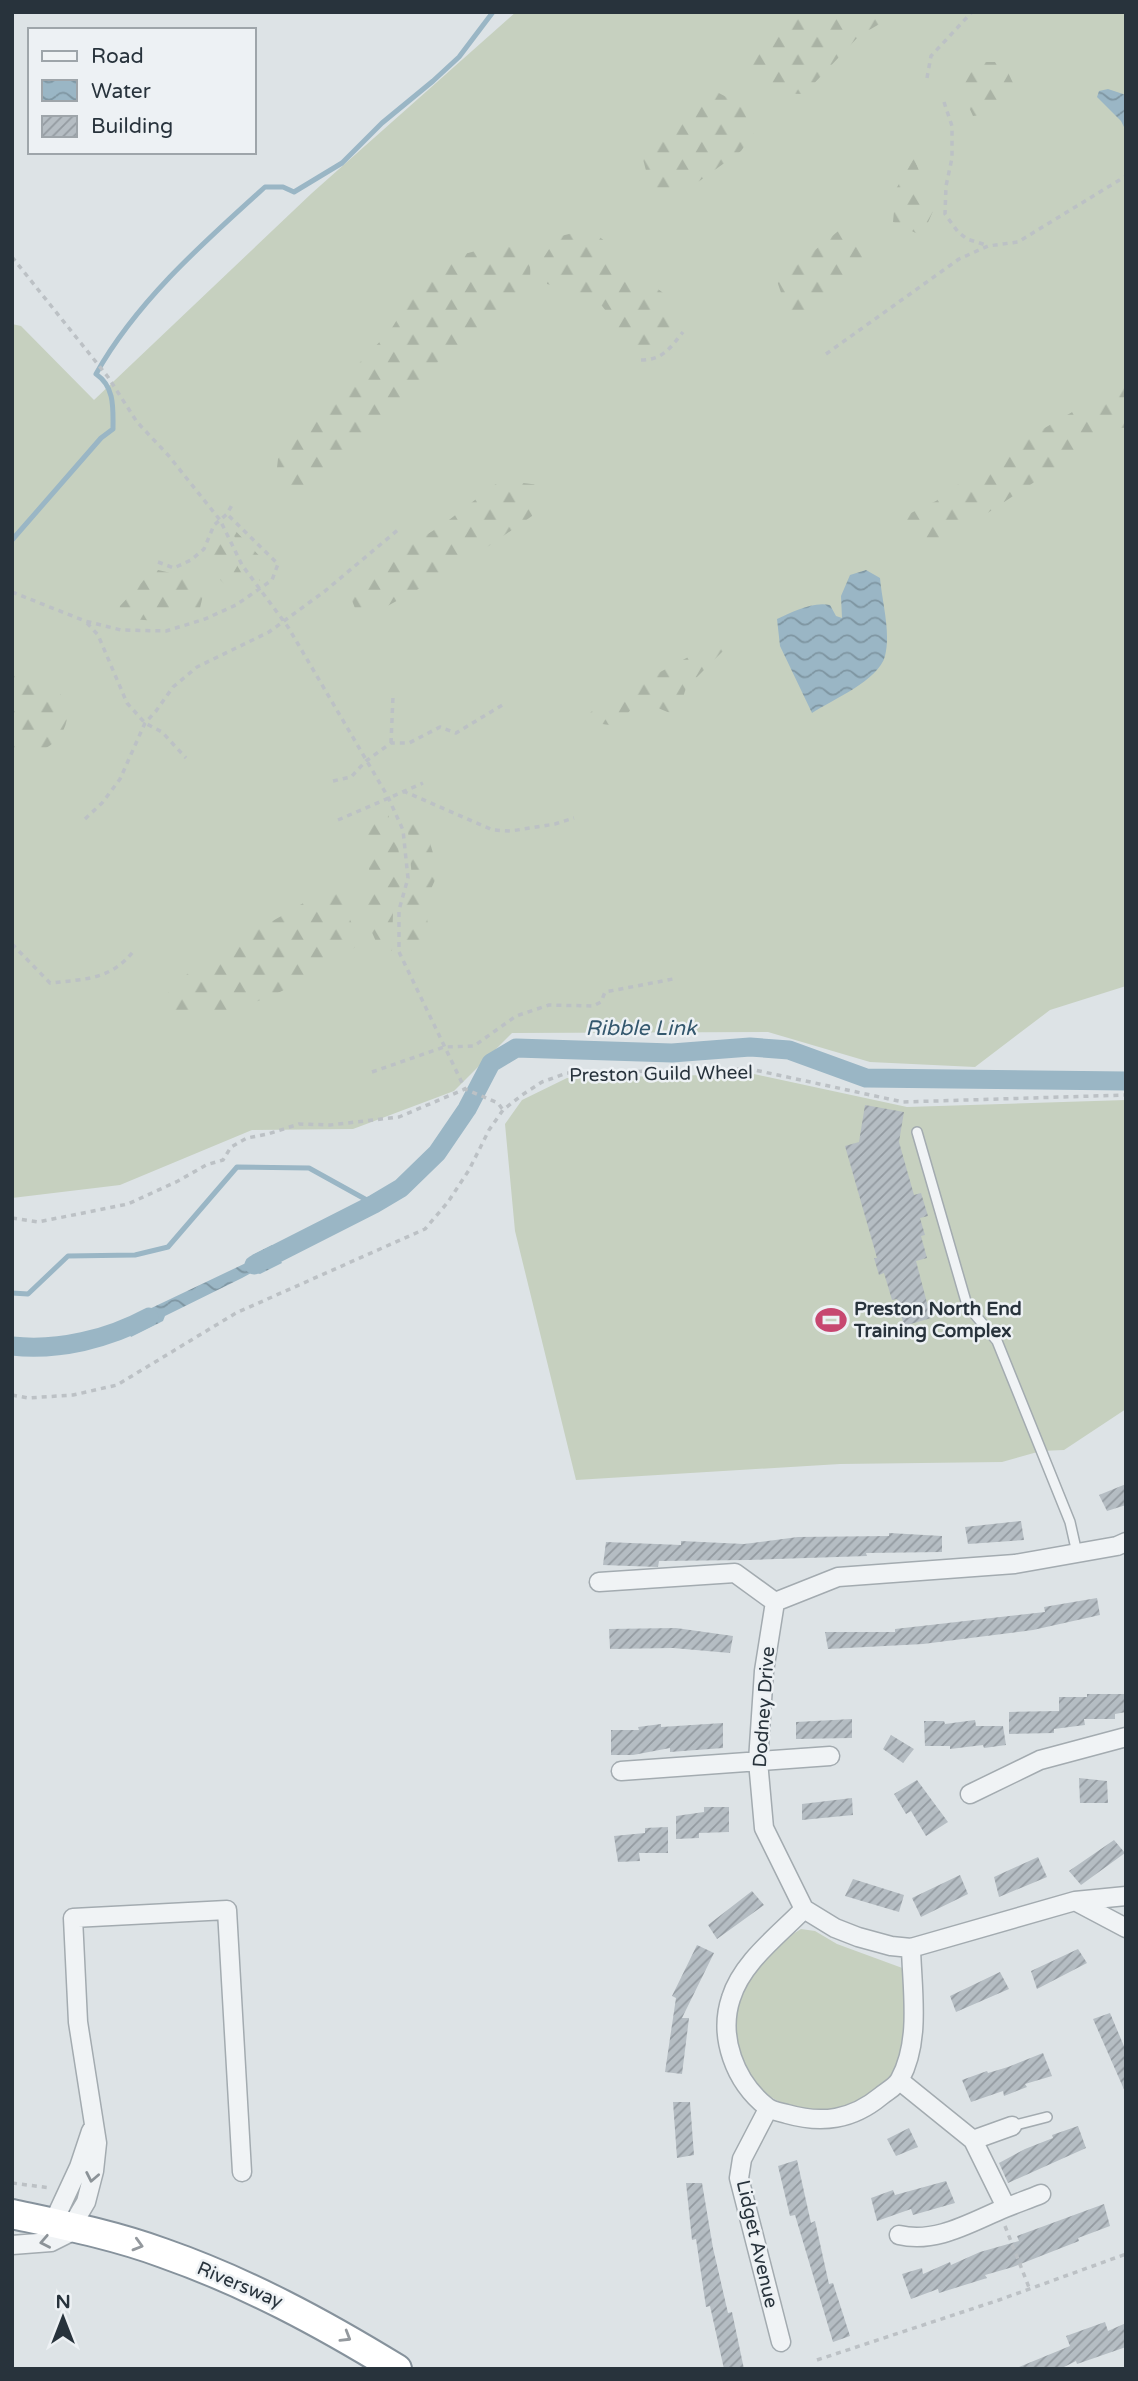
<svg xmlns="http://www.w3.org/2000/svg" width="1138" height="2381" font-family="'Varela Round',sans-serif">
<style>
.grass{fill:#c6d0bf}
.forest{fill:url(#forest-firs)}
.water{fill:url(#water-waves)}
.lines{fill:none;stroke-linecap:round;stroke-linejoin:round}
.stream{stroke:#9ab6c5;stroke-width:5}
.canal{stroke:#9ab6c5;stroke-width:19}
.building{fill:url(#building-hatch)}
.service-casing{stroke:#a3abb0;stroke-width:12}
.minor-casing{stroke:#a3abb0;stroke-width:21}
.trunk-casing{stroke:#86929c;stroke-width:32}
.path{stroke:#bcc1c5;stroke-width:3.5;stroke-dasharray:5 5;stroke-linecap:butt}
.service{stroke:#f0f3f5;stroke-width:9}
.minor{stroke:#f0f3f5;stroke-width:18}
.trunk{stroke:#fff;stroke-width:28}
.oneway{stroke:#8c9398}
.oneway2{stroke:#94999e}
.labels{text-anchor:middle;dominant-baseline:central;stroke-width:5;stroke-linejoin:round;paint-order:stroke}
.street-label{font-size:19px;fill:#28333c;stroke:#edf1f4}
.poi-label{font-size:19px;font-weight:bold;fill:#28333c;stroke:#edf1f4;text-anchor:start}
.water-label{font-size:21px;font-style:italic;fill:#34586e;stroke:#edf1f4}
</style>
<defs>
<pattern id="forest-firs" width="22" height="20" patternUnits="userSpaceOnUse" patternTransform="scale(1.75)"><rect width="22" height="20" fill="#c6d0bf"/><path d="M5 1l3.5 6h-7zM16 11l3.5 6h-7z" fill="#aab3a5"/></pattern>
<pattern id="water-waves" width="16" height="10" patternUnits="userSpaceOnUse" patternTransform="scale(1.75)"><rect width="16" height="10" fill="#9ab6c5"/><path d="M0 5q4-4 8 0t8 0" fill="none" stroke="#7e95a1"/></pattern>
<pattern id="building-hatch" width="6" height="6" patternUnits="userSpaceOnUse" patternTransform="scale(1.75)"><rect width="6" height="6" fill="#b5bdc3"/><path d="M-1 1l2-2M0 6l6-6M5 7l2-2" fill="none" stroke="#939aa0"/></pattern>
</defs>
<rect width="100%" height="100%" fill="#dde3e6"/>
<path class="grass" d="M516 12H1126V986L1050 1010 975 1067 870 1062 768 1032 512 1033 454 1091 353 1129 252 1130 120 1185 12 1198V324L21 326 94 400 312 193Z
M754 1074 907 1107 1126 1100V1409L1064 1450 1041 1451 1002 1462 840 1464 576 1480 515 1231 505 1124 522 1100 567 1078Z
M801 1929 815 1931 837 1944 905 1969C905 1988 905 2008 904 2027 904 2034 905 2042 904 2049 887 2115 806 2128 758 2088 752 2083 748 2073 744 2065 714 2011 754 1956 801 1929Z"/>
<path class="forest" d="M778 12H891L893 16 859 36 804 94 768 93 745 71 774 15Z
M977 62H1003L1014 85 1002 112 973 116 961 90Z
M711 89 740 104 754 133 741 151 687 190H651L643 159 668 119Z
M914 158 934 209 922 236 893 222 896 189Z
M842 228 870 252 848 272 812 315 788 313 777 281Z
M589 229 606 242 626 279C660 287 667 288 679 323L661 347 631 350C612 334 618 332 607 313 597 293 567 289 547 284L544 257 557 237Z
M494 246C533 242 540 276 518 302L467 342 442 357 419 385 382 423 366 435 353 441 311 484 300 489H290L282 485 276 476 278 459 298 427 390 331 418 286 432 268 446 259Z
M1126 381V428L1111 427 1063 463 965 528 922 544 890 523 936 501 996 456Z
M501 480 539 485 532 516 457 568 360 621 351 598 372 574 406 548 445 523Z
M228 523 271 568 260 581 246 561Z
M219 534 249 586 233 593 204 563Z
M154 569 175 574 190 572 204 591 200 608 157 621 118 618 120 606Z
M724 638 727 647 686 688 677 716 639 700 617 726 580 721 602 703Z
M12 656C17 662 22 668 28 672 40 680 56 685 63 698 80 729 42 766 12 747Z
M410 803 424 822 435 860 436 878 425 902 428 926 425 950 403 947 404 910 412 879 408 831 398 809Z
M387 811 398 846 402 878 393 912 392 951 378 946 366 919 369 888V836L358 819Z
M329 891H338L341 895 357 938 356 946 350 952C314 976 270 1001 227 1010 208 1014 187 1015 168 1017L159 1013C163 977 247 936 276 919 293 910 310 897 329 891Z"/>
<path class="water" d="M1108 89 1126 95V131L1121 121 1097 97 1099 91Z
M866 570 880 578C882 602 891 632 885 656 879 680 832 700 812 713L780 646 777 619C792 612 813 601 830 605L836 616 842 618 841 596 850 575Z
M272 1245 282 1263 260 1274 253 1272 242 1278 165 1316 163 1321 131 1337 122 1322 248 1262 252 1255Z"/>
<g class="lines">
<path class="stream" d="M12 540 101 438 113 429C113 408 115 387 96 374 136 302 204 242 265 187H283L294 192 342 163 382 123 433 81 459 57 493 12
M12 1293 28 1294 68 1256 135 1255 168 1247 237 1167 309 1168 374 1204"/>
<path class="canal" d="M254 1265 374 1204 401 1188 437 1153 467 1109 491 1063 516 1048 672 1053 750 1047 789 1050 866 1078 1126 1081
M12 1346C59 1351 108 1339 149 1317"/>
</g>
<path class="building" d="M865 1105 904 1112 899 1142 914 1195 921 1193 928 1216 920 1218 925 1235 921 1236 927 1258 916 1261 931 1318 904 1326 897 1299 892 1300 884 1273 879 1275 874 1258H877L845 1146 859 1142Z
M1126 1484V1505L1107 1511 1099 1495Z
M1021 1521 1024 1540 968 1544 965 1527Z
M889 1533 942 1536V1552L866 1553 867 1556 748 1560 659 1561 658 1567 603 1565 606 1542 681 1545V1541L744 1544 798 1537 889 1536Z
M1097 1598 1100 1615 1033 1630 923 1644 828 1649 825 1632H895V1629L1045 1612 1044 1607Z
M676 1628 733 1636 730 1653 673 1648 610 1649 609 1629Z
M1087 1694H1126V1712L1115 1714V1719H1084L1085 1725 1054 1729V1733L1009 1734V1712L1059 1711V1697H1087Z
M852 1719V1738L796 1739V1722Z
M975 1720 976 1726H1003L1006 1745 984 1748 983 1745 950 1749V1746H925L924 1721H944L945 1724Z
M723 1723V1748L670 1752V1748L633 1755H611V1730H639L638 1727 661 1724V1727Z
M891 1735 914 1749 903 1763 883 1749Z
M1079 1778 1107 1781 1108 1803H1080Z
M917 1780 948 1822 926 1836 911 1811 906 1814 894 1794Z
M852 1798 853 1815 802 1820V1804Z
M704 1807H729V1832L699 1833V1838L676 1839V1816L704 1812Z
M668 1827V1853H639L640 1861 618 1862 614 1836 645 1833V1828Z
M1114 1840 1125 1853 1081 1885 1069 1871Z
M1038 1857 1047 1877 999 1897 994 1877Z
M960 1875 968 1894 921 1917 912 1898Z
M853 1879 904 1895 899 1912 845 1896Z
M752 1891 764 1905 717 1939 708 1925Z
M697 1945 714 1953 682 2018H689L682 2074 665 2072 676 1998 672 1996Z
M1078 1949 1087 1963 1037 1989 1031 1971Z
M1000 1972 1009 1989 956 2012 950 1996Z
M1110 2013 1126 2051V2094L1093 2019Z
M1043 2053 1052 2076 1025 2084 1027 2087 1004 2096 1003 2091 971 2102 962 2080 987 2071 988 2073 1008 2067Z
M673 2102H690L694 2155 677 2158Z
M1078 2126 1086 2148 1008 2183 999 2163 1025 2149 1053 2138 1052 2135Z
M909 2128 918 2147 896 2156 887 2139Z
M797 2160 811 2223 815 2221 829 2284 833 2283 850 2336 833 2342 795 2215 790 2216 778 2166Z
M946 2181 955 2203 913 2215 911 2209 877 2221 871 2198 893 2190 895 2195Z
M686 2183H702L713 2248 728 2313 732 2312 744 2369H724L710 2306 706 2307 696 2239 692 2240Z
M1104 2204 1110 2226 1078 2238 1079 2241 1013 2267 985 2275 987 2278 939 2293 938 2289 911 2299 902 2274 922 2268 923 2274 950 2262 951 2265 980 2252 1019 2241 1017 2236Z
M1105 2322 1108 2331 1126 2323V2347L1077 2364 1076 2361 1060 2369H1014L1070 2346 1066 2336Z"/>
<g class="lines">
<g class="service-casing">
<path id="service" d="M917 1132 967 1305 997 1341 1070 1522 1077 1553
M1012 2126 1047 2117"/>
</g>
<g class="minor-casing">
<path id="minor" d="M1126 1542 1117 1546 1015 1564 838 1577 775 1602 764 1671 758 1761 764 1828 804 1909 835 1928 858 1937 891 1946 911 1948 1075 1901 1126 1896
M599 1582 735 1573 775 1602
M621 1771 830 1756
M970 1794 1040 1760 1126 1737
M1075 1901 1126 1928
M804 1909C779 1935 742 1962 731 1998 718 2037 735 2082 767 2107 772 2111 780 2112 787 2114 822 2124 852 2120 881 2096 887 2091 897 2086 900 2079 921 2041 912 1989 911 1948
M900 2081 973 2140 1006 2207
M768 2109 742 2159 739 2178 781 2342
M973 2140 1012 2126
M53 2223 79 2167 91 2131
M899 2235C936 2244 971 2222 1005 2208 1017 2203 1029 2199 1041 2194
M12 2245 51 2242 67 2234 86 2202 94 2171 97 2143 78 2022 73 1918 227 1910 242 2172"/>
</g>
<g class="trunk-casing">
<path id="trunk" d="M12 2214C63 2225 114 2235 163 2253 246 2282 322 2323 397 2369"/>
</g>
<path class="path" d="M927 78 931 56 972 12
M944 102 952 126V158L946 186 945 214 958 232 967 239 986 245
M12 257 108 377 137 422 168 455 220 520 242 565 288 627 388 797 403 830 408 878 399 910V952L465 1089 498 1103 503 1110
M826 354 959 259 988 246 1018 242 1126 176
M641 360C663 360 670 348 683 332
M158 562 174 568 191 560 204 549 214 525 227 514 233 503
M12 592 85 621 121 630 166 631 205 619 236 605 272 580 278 564 227 514
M87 623 98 635 127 703 145 723 162 732 186 758
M391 743 393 696
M333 781 351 777 366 761 391 743H409L440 727 456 733 504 704
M403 791 493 830 511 831 555 824 574 818
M85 819 102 803 120 779 145 723 156 711 173 687 197 667 269 632 325 591 399 529
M338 820 423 783
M12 944 50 983C86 979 112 980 135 949
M372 1072 444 1047 474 1046 516 1016 549 1005 593 1006 601 1002 605 992 673 979
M12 1218 38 1222 128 1204 178 1181 206 1165 223 1160 231 1147 247 1138 268 1134 299 1124 330 1125 399 1117 465 1089
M12 1395 28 1398 73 1395 117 1385 236 1313 425 1229 448 1202 469 1170 489 1130 503 1110 522 1095 542 1082 567 1073 750 1069 903 1102 1126 1095
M12 2183 51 2188
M1005 2226 1030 2290
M817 2360 999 2300 1126 2254"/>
<use href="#service" class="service"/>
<use href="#minor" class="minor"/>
<use href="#trunk" class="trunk"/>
</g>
<defs><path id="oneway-chevron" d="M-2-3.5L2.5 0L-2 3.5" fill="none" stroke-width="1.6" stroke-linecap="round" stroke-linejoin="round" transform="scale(1.75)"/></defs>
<g class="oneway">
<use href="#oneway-chevron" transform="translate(92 2177) rotate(101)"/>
<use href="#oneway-chevron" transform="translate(45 2242) rotate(169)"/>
</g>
<g class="oneway2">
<use href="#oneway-chevron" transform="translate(138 2245) rotate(16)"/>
<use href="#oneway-chevron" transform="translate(346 2337) rotate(31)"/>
</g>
<defs>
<g id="stadium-bare" transform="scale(2.415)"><path d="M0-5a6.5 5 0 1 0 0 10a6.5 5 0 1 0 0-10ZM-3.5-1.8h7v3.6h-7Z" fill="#c74770" stroke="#edf1f4" stroke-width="2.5" paint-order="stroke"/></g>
</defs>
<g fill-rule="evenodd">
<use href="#stadium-bare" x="831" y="1320"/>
</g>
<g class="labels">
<g class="street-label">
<text transform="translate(661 1074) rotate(-1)">Preston Guild Wheel</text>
<text transform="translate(764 1707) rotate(-86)">Dodney Drive</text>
<text transform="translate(757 2244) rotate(77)">Lidget Avenue</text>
<text transform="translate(240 2285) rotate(23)">Riversway</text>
</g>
<g class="poi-label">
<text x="854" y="1309">Preston North End<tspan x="854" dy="22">Training Complex</tspan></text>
</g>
<g class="water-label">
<text x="641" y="1028">Ribble Link</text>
</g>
</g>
<rect width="1138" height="2381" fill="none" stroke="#28333c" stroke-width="28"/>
<rect x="28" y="28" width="228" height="126" fill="#edf1f4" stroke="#9ea5aa" stroke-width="2"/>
<rect x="42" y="51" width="35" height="10" fill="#f0f3f5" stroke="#9ea5aa" stroke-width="2"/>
<text x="91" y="63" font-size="21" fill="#28333c">Road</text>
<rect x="42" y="80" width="35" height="21" fill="url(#water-waves)" stroke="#9ea5aa" stroke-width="2"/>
<text x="91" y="98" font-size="21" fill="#28333c">Water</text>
<rect x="42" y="116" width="35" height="21" fill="url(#building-hatch)" stroke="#9ea5aa" stroke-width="2"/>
<text x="91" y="133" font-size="21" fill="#28333c">Building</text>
<g transform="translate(63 2318)" stroke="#edf1f4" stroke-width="5" paint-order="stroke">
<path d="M0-5L12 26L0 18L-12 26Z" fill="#28333c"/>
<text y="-10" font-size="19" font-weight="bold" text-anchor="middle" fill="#28333c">N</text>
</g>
</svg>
